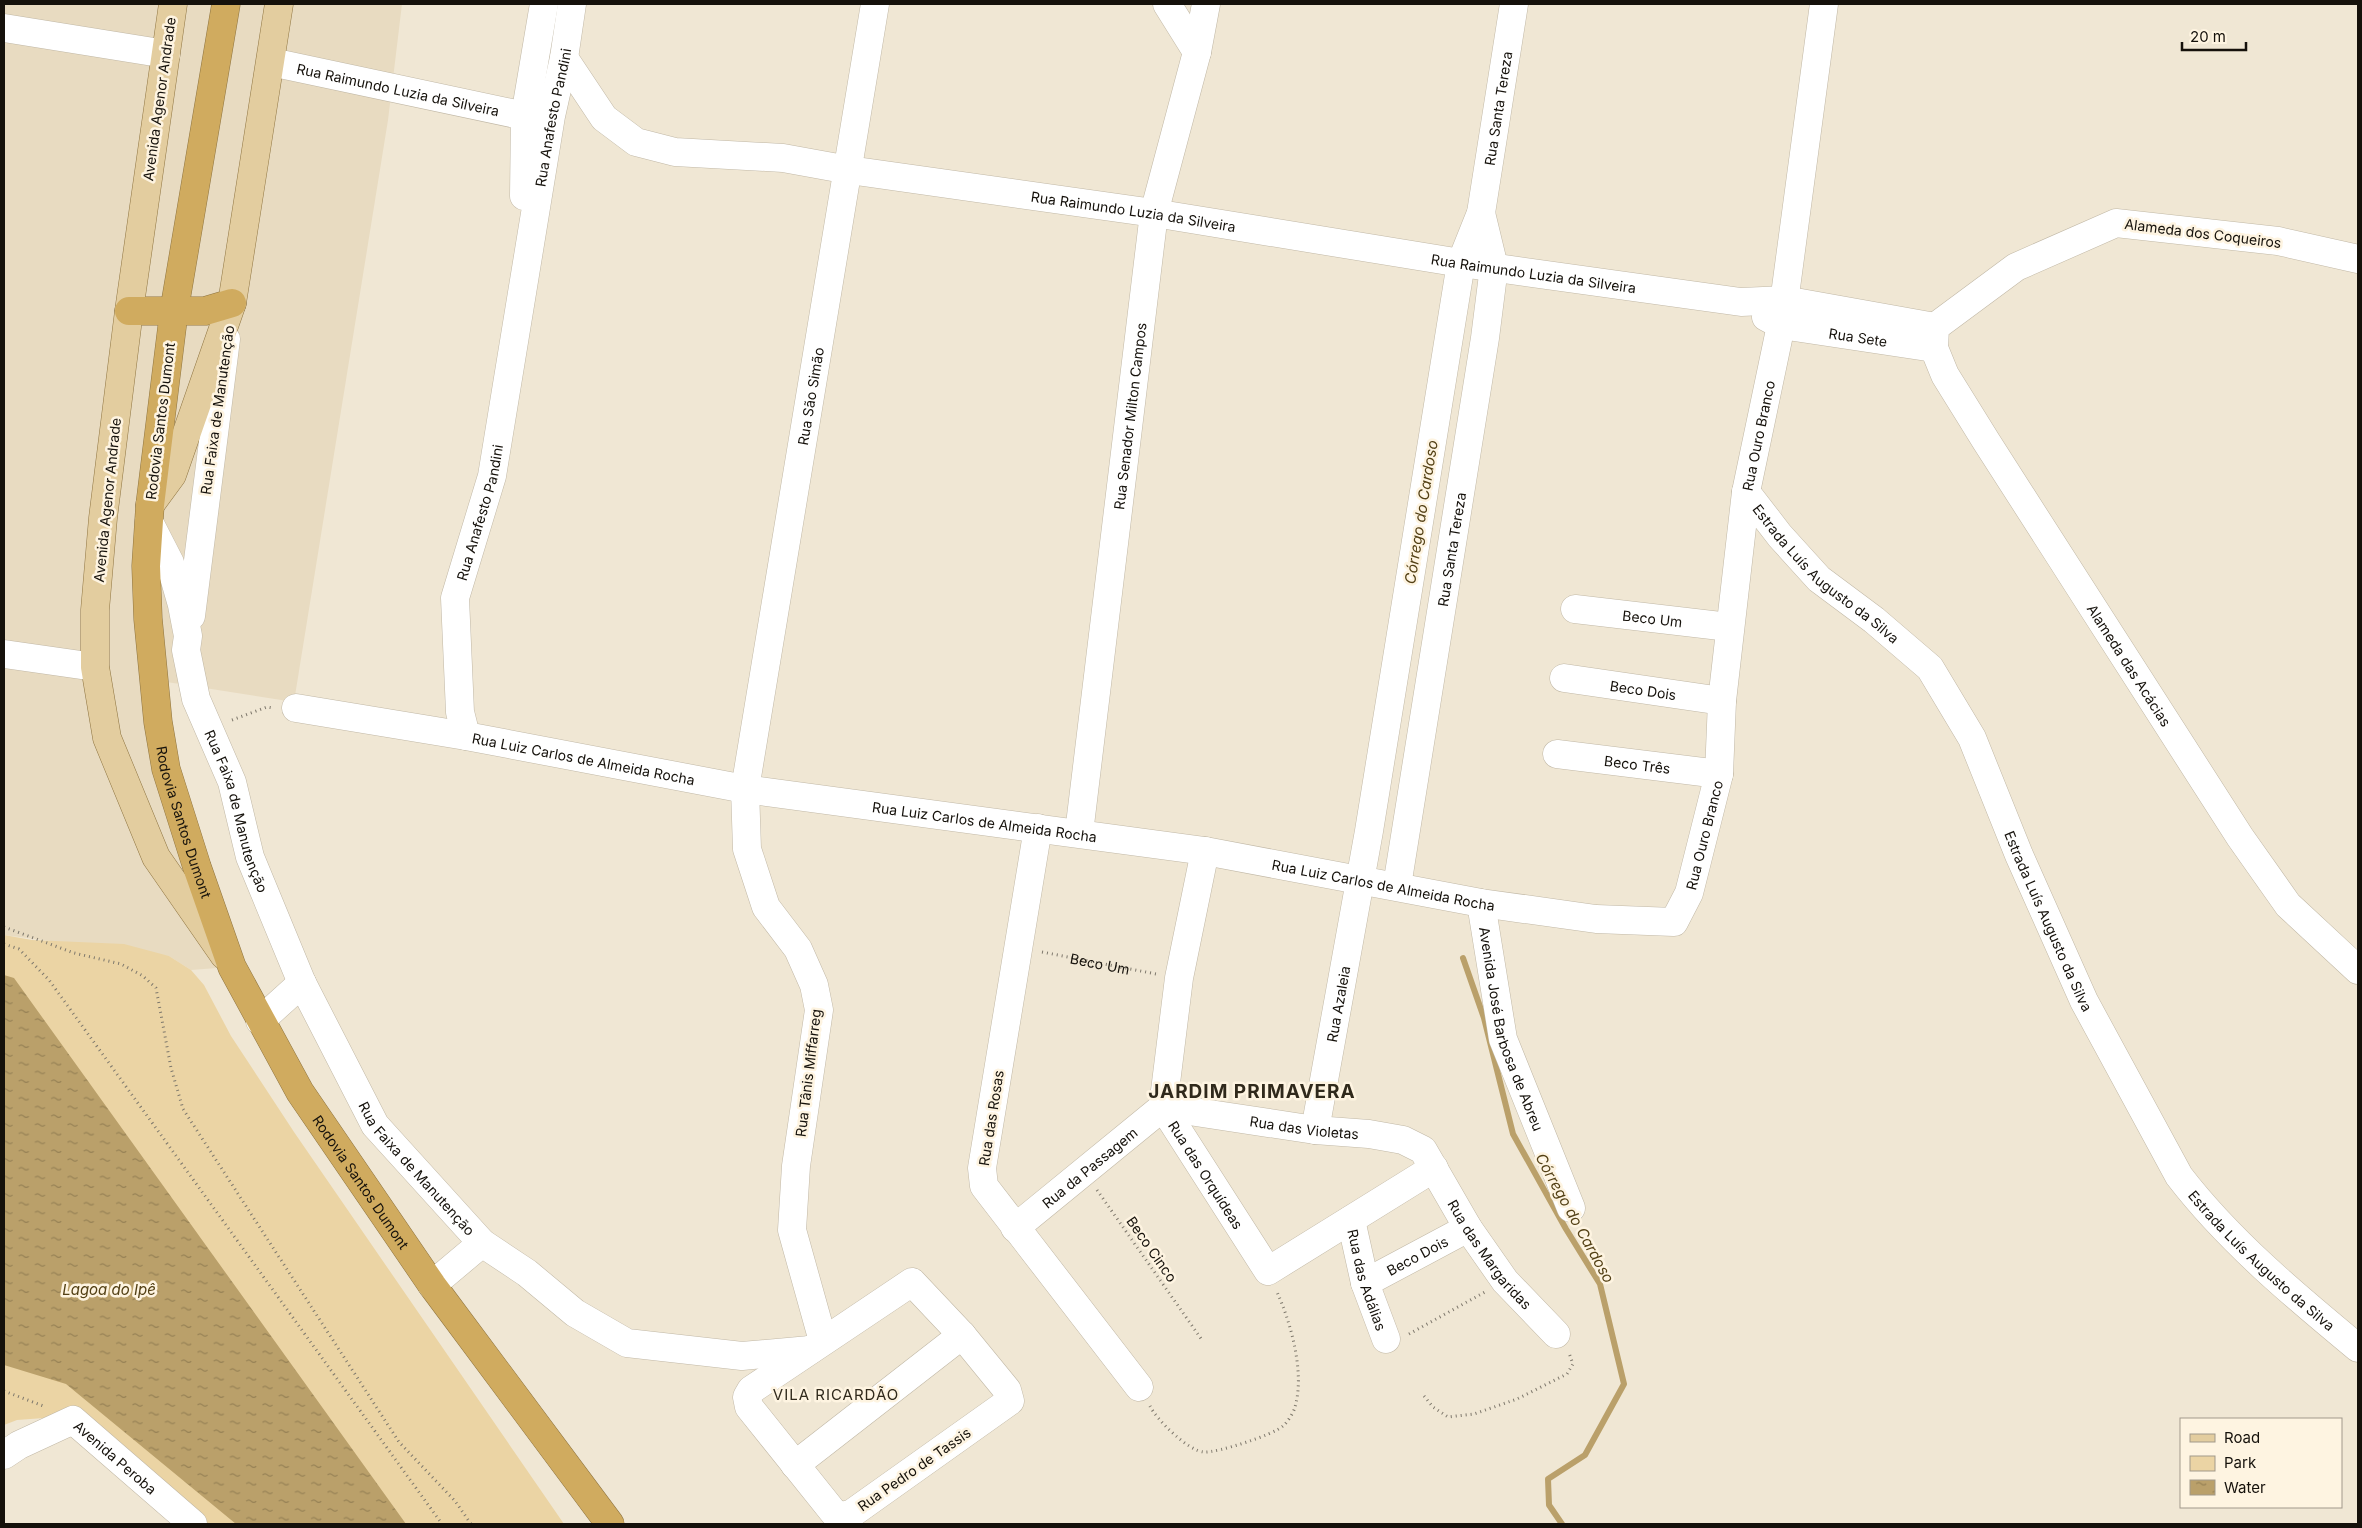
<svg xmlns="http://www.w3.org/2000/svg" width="2362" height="1528" font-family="Inter,sans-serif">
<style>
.built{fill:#e8dbc1}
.green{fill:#ebd4a4}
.water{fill:url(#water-ripples)}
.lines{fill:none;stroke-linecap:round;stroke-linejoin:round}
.stream{stroke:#baa06a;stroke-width:6}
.minor-casing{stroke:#c1b8a6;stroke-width:29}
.major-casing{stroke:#8f7542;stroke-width:29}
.highway-casing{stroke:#8f7542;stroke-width:29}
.path{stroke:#7e786c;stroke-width:3;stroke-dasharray:1 4;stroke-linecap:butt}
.minor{stroke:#fff;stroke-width:28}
.major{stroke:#e3cd9f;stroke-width:28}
.highway{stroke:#d0ab5f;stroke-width:28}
.labels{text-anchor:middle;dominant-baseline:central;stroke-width:5;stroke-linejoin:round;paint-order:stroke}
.street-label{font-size:14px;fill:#15110b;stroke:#fef4e1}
.water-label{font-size:15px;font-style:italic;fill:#534015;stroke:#fef4e1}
.neighbourhood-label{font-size:15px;letter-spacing:1px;fill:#30291b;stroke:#fef4e1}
.district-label{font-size:19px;font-weight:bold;letter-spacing:1px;fill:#30291b;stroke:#fef4e1}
</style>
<defs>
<pattern id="water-ripples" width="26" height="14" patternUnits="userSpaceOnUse" patternTransform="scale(1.25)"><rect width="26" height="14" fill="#baa06a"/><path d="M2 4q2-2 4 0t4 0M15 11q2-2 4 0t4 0" fill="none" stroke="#968155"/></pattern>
</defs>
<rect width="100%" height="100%" fill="#f0e7d4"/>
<path class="built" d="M4 4H402L388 120 294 702 154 680 230 967 191 970 169 956 4 935Z"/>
<path class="green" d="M4 935 32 940 124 944 169 956 191 970 204 985 231 1036 294 1132 564 1524H199L80 1420 44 1418 17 1420 4 1425Z"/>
<path class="water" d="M4 975 14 978 406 1524H236L66 1384 4 1365Z"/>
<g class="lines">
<path class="stream" d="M1463 958 1484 1018 1513 1134 1566 1229 1600 1284 1624 1384 1585 1455 1548 1479 1549 1505 1562 1524"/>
<g class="minor-casing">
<g id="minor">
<path d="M1167 4 1197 52"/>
<path d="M4 28 166 54"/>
<path id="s2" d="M564 58 604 118 636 142 675 152 783 158 849 170 1154 213 1461 263 1741 302 1784 300 1935 327"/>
<path id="s3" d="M271 62 525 116"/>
<path d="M524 196 525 116 544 4"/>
<path id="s4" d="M2358 259 2278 241 2116 223 2016 267 1935 327 1934 348 1945 375 1986 441 2240 837 2288 905 2358 970"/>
<path id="s5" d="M1766 317 1781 325 1934 348"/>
<path id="s6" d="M1746 492 1780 536 1819 579 1874 620 1930 668 1972 738 2019 855 2084 1001 2179 1176C2229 1241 2295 1296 2358 1348"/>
<path id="s7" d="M149 522 170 563 182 605 188 636 186 650 196 699 232 782 250 857 302 983 375 1125 482 1243 527 1273 575 1313 627 1343 742 1356 810 1350"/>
<path id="s8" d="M1575 609 1729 627"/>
<path d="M191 616 226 339"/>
<path d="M4 654 95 667"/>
<path id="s9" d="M1564 678 1722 701"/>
<path id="s10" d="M296 708 466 736 745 789 1205 851 1481 903 1596 919 1674 922 1689 893 1719 774 1722 701 1746 492 1781 325 1824 4"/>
<path id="s11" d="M466 736 460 712 455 598 492 476 551 116 564 58 572 4"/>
<path id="s12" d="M1557 754 1719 774"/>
<path d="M1038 828 982 1168 984 1186 1139 1387"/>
<path id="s13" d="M1079 833 1154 213 1197 52 1206 4"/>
<path id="s14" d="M1205 851 1179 978 1163 1107 1268 1271 1434 1168"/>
<path id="s15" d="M1397 886 1485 338 1494 267 1481 213"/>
<path id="s16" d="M1481 903 1503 1039 1571 1208"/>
<path d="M260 1021 302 983"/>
<path id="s17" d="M1315 1130 1369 831 1461 263 1481 213 1514 4"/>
<path id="s18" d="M1351 1220 1365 1283 1386 1339"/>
<path id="s19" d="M1015 1228 1163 1107 1315 1130 1369 1134 1403 1140 1423 1150 1468 1228 1505 1281 1556 1334"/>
<path d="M912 1282 962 1335 1007 1390 1010 1401 851 1514 840 1516 834 1513 749 1407 747 1397 751 1390Z"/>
<path id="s20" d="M1365 1283 1468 1228"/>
<path d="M432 1285 482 1243"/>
<path id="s21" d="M823 1341 792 1230 796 1166 819 1010 814 985 798 949 766 907 747 849 745 789 875 4"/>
<path id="s22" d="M4 1455 19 1445 73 1420 193 1524"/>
<path d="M795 1465 962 1335"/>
</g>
</g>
<g class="major-casing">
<path id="major" d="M173 4 129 311 103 518 95 610V667L107 738 156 857 224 955
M150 505 172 475 232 303 279 4"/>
</g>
<g class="highway-casing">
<g id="highway">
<path id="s23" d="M226 4 174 311 150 505 146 566 148 619 158 722 166 769 197 867 232 967 300 1092 432 1285 610 1524"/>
<path d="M129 311H205L232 303"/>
</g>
</g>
<g class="path">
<path d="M232 720 267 707 273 708"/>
<path d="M4 927 74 953 121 964 143 976 156 988 171 1068 183 1109 399 1442 455 1501 471 1524"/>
<path d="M4 944 19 949 49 980 442 1524"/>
<path id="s1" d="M1042 952 1156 974"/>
<path d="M1097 1190 1202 1340"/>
<path d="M1409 1334 1485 1292"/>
<path d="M4 1391 46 1407"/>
<path d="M1424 1396 1433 1407 1448 1417 1474 1414 1517 1399 1567 1374 1573 1364 1569 1353"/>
<path d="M1150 1406C1156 1419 1188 1451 1204 1452 1217 1453 1273 1435 1283 1426 1287 1423 1294 1412 1295 1407 1305 1373 1291 1323 1277 1292"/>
</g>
<use href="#minor" class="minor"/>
<use href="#major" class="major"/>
<use href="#highway" class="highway"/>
</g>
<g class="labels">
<g class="street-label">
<text stroke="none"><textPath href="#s3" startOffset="130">Rua Raimundo Luzia da Silveira</textPath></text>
<text transform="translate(159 99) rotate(-82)">Avenida Agenor Andrade</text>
<text stroke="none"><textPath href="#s17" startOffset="1039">Rua Santa Tereza</textPath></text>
<text stroke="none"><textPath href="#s11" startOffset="630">Rua Anafesto Pandini</textPath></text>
<text stroke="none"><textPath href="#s2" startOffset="615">Rua Raimundo Luzia da Silveira</textPath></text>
<text transform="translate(2203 233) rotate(7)">Alameda dos Coqueiros</text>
<text stroke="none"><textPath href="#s2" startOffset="1020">Rua Raimundo Luzia da Silveira</textPath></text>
<text stroke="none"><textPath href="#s5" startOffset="95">Rua Sete</textPath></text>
<text stroke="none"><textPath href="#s21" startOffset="974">Rua São Simão</textPath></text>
<text transform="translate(217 410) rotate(-82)">Rua Faixa de Manutenção</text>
<text stroke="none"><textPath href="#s13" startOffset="420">Rua Senador Milton Campos</textPath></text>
<text transform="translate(160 421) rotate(-83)">Rodovia Santos Dumont</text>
<text stroke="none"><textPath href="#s10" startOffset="1892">Rua Ouro Branco</textPath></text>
<text transform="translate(107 500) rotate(-84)">Avenida Agenor Andrade</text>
<text stroke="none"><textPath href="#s11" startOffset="228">Rua Anafesto Pandini</textPath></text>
<text stroke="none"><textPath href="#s15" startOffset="341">Rua Santa Tereza</textPath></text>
<text stroke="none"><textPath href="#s6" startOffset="115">Estrada Luís Augusto da Silva</textPath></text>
<text stroke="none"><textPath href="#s8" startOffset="78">Beco Um</textPath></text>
<text stroke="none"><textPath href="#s4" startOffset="849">Alameda das Acácias</textPath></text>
<text stroke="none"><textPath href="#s9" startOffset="80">Beco Dois</textPath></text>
<text stroke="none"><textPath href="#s10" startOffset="292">Rua Luiz Carlos de Almeida Rocha</textPath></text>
<text stroke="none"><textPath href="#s12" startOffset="81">Beco Três</textPath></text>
<text stroke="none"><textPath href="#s7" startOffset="305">Rua Faixa de Manutenção</textPath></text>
<text stroke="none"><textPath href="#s23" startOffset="828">Rodovia Santos Dumont</textPath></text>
<text stroke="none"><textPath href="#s10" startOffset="698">Rua Luiz Carlos de Almeida Rocha</textPath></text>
<text stroke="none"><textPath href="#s10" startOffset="1488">Rua Ouro Branco</textPath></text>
<text stroke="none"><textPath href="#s10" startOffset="1102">Rua Luiz Carlos de Almeida Rocha</textPath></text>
<text stroke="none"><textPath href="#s6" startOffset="536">Estrada Luís Augusto da Silva</textPath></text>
<text stroke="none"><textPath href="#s1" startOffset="59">Beco Um</textPath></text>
<text stroke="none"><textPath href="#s17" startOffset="128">Rua Azaleia</textPath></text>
<text stroke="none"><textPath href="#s16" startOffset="130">Avenida José Barbosa de Abreu</textPath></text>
<text transform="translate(808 1073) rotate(-83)">Rua Tânis Miffarreg</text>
<text transform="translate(991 1118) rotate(-81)">Rua das Rosas</text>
<text stroke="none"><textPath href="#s19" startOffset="334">Rua das Violetas</textPath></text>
<text stroke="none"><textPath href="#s7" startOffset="709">Rua Faixa de Manutenção</textPath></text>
<text stroke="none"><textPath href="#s19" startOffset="96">Rua da Passagem</textPath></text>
<text stroke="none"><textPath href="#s14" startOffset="340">Rua das Orquídeas</textPath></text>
<text stroke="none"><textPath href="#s23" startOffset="1232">Rodovia Santos Dumont</textPath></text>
<text transform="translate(1152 1249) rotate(55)">Beco Cinco</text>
<text stroke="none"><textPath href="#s19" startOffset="580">Rua das Margaridas</textPath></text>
<text stroke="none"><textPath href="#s20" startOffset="59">Beco Dois</textPath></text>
<text stroke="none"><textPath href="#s6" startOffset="941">Estrada Luís Augusto da Silva</textPath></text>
<text stroke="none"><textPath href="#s18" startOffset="62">Rua das Adálias</textPath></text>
<text stroke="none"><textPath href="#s22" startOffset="134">Avenida Peroba</textPath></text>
<text transform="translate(914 1469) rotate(-35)">Rua Pedro de Tassis</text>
</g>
<g class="water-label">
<text transform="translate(1421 512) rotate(-81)">Córrego do Cardoso</text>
<text transform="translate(1575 1218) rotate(61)">Córrego do Cardoso</text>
<text x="109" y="1289">Lagoa do Ipê</text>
</g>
<g class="neighbourhood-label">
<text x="836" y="1394">VILA RICARDÃO</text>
</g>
<g class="district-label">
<text x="1252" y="1091">JARDIM PRIMAVERA</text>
</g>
</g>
<rect width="2362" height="1528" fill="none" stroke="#15110b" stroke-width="10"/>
<rect x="2180" y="1418" width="162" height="90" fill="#fef4e1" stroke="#a1998b"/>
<rect x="2190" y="1434" width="25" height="8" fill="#e3cd9f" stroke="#a1998b"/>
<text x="2224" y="1443" font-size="15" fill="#15110b">Road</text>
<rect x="2190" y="1456" width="25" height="15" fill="#ebd4a4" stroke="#a1998b"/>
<text x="2224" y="1468" font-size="15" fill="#15110b">Park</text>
<rect x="2190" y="1480" width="25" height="15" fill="url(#water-ripples)" stroke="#a1998b"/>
<text x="2224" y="1493" font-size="15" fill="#15110b">Water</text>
<path d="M2182 42v8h64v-8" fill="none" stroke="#15110b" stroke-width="2.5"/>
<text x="2190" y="42" font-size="15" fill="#15110b" stroke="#fef4e1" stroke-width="4" paint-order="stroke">20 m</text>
</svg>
